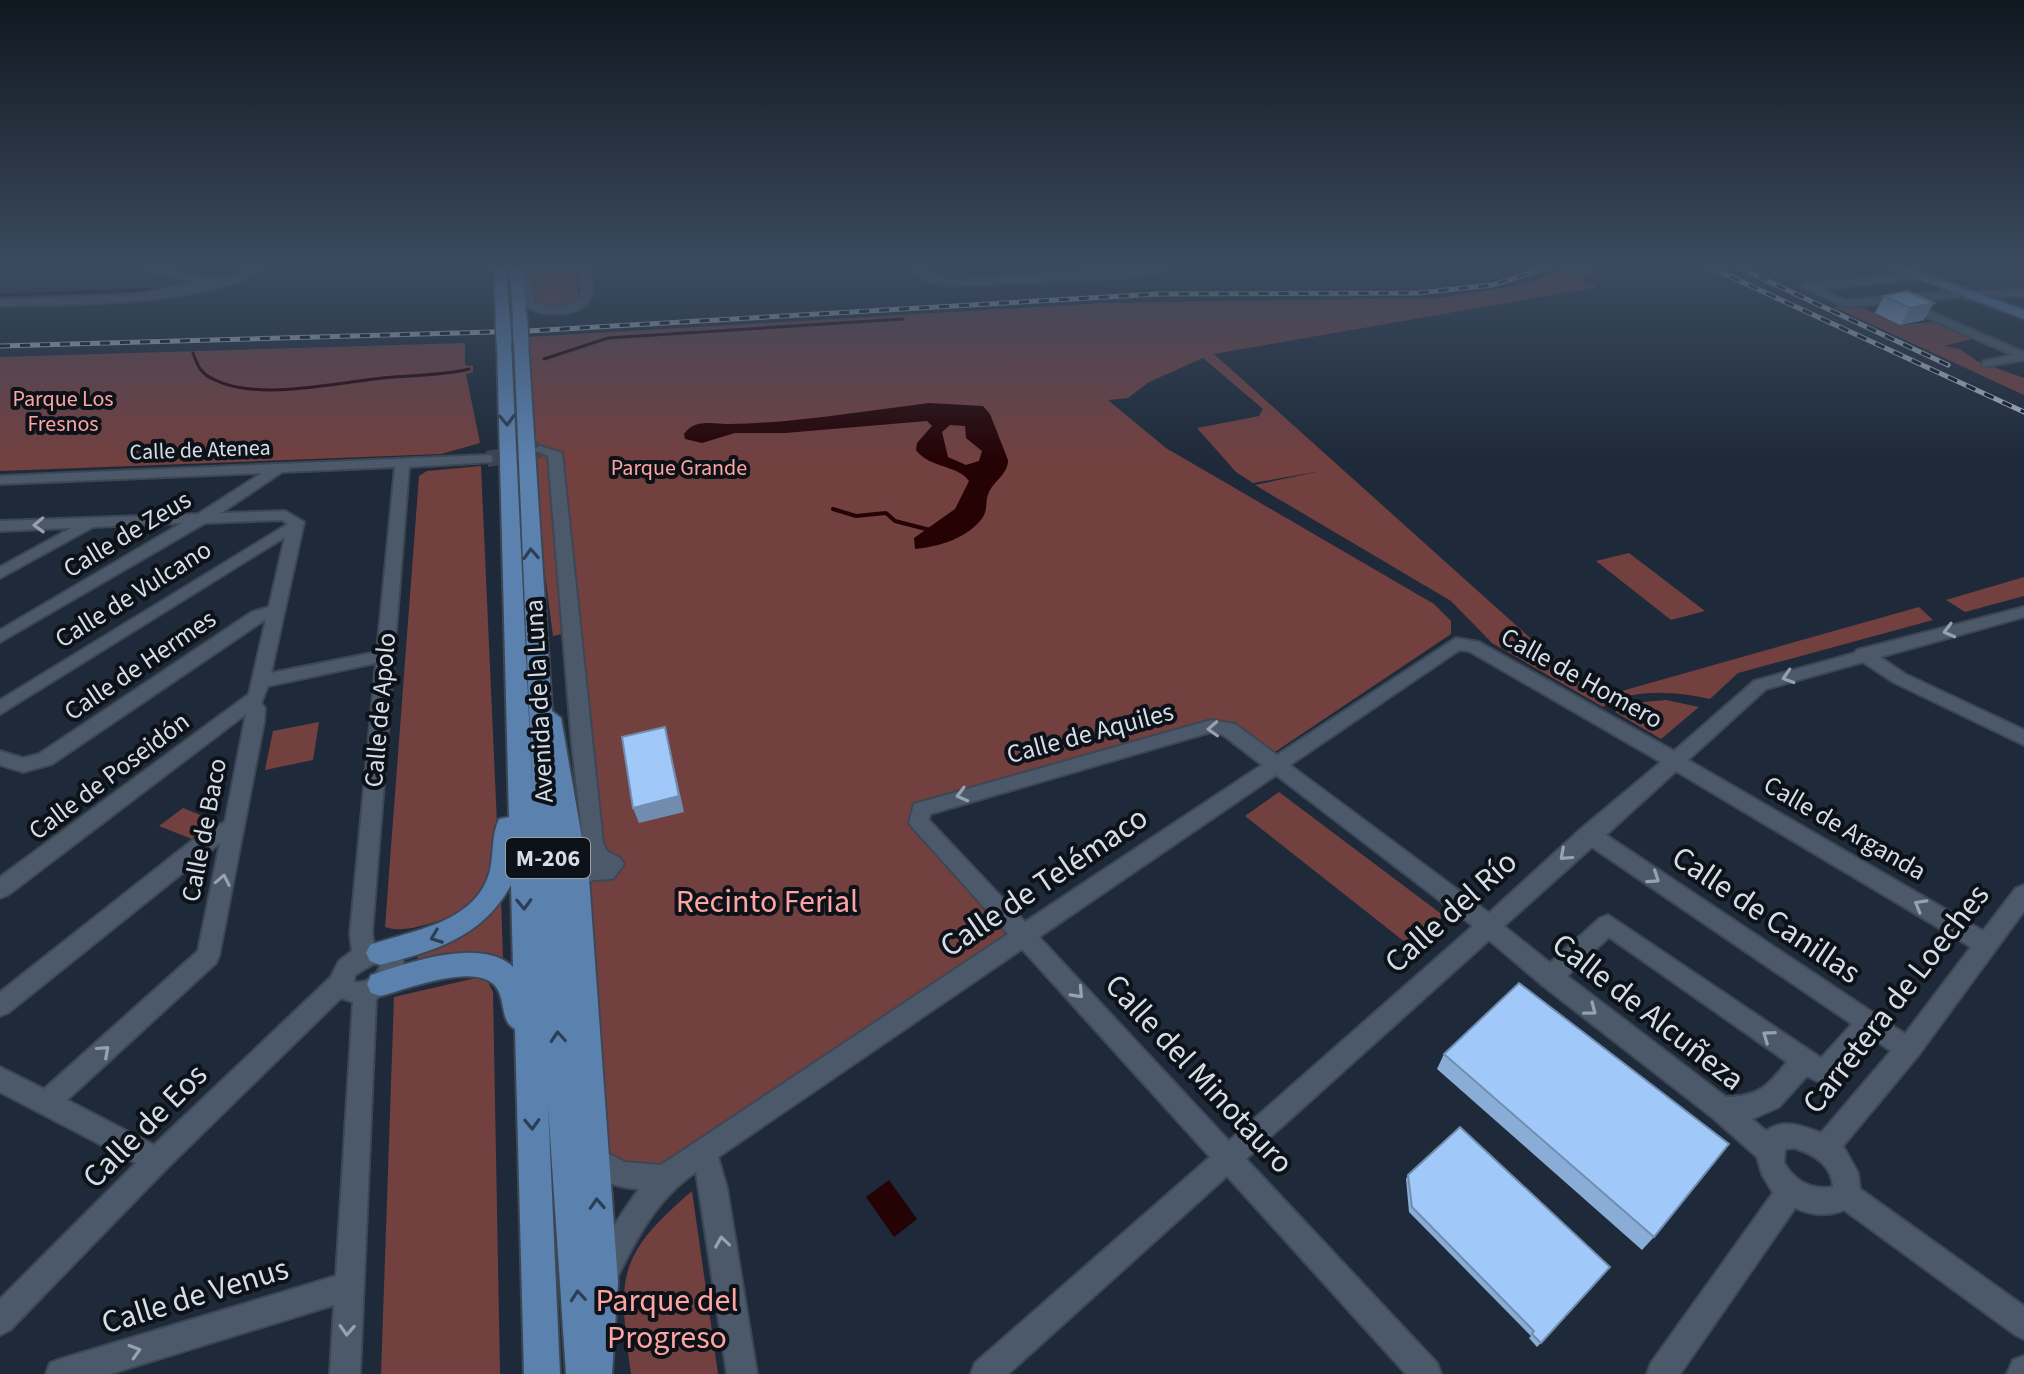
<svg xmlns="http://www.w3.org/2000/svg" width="2024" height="1374" font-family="'Source Sans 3',sans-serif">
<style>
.green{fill:#734040}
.water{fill:#250204;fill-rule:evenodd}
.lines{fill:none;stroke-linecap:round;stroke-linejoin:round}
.stream-far1{stroke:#250204;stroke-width:3}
.stream{stroke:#250204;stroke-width:4}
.minor-tunnel{stroke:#394553;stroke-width:16;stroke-dasharray:16 8;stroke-linecap:butt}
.minor-casing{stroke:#3d4754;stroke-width:4}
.major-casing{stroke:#3d4754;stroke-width:4}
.minor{fill:#4c596a;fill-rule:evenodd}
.major{fill:#5b81ae;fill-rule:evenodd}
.rail-casing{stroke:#b0b9c4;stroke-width:5}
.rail{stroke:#0d1219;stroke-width:3;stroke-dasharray:10;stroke-linecap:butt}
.major-bridge-casing{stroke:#3d4754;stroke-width:18;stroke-linecap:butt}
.major-bridge{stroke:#5b81ae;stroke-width:15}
.wall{fill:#8aadd7}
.shaded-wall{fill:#708daf}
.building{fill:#a0c9fa;stroke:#708daf;stroke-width:2}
.oneway{stroke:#2c3e55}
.oneway2{stroke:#97a2af}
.labels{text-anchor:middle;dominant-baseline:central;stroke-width:8;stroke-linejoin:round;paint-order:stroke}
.far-park-label{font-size:22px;fill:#fea5a3;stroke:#0d1219}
.far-street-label{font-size:22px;fill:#d5dde7;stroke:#0d1219}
.shield{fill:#0d1219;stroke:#99a0a9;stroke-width:2}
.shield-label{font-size:24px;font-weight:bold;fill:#d5dde7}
.street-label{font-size:26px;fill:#d5dde7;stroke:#0d1219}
.near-street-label{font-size:32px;fill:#d5dde7;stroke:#0d1219}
.near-park-label{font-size:32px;fill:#fea5a3;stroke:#0d1219}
</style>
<rect width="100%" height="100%" fill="#1e2a39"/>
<path class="green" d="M529 268H576L578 299 556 308 534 303Z
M1567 268H1592V273L1578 277 1597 287 1214 354 1597 698 1919 607 1933 620 1738 673 1710 699C1677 692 1632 687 1603 707L1492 643 1451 601 1255 485 1321 471 1253 483 1236 472 1197 428 1259 416 1263 409 1203 358 1149 382 1128 398 1108 400 1166 448 1434 604 1451 621V634L1269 756 1211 726 917 816 1025 936 670 1175 595 1160 576 878 593 871 571 632 553 636 538 521 527 337 1105 303 1437 298 1521 285Z
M1859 306 1900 325 1933 322 1972 339 1944 346 1960 349 1977 361 2024 378V395L1834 307Z
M465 343V365L473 366V372L466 374 480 443 441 454 0 471V357Z
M481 466 498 846C489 897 478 911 428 924 413 928 400 932 385 927L419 476 427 471Z
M1629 553 1705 611 1671 620 1596 561Z
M2024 577V596L1965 612 1946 600Z
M1666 700 1699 707 1661 739 1615 712 1632 703Z
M319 722 313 760 265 770 273 731Z
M1279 792 1444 916 1410 946 1245 816Z
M183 808 215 821 192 839 159 826Z
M501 899 503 959 417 970 418 952 462 936Z
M476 978 487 980 493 992 500 1374H381L394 997Z
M692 1191 718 1374H631C618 1278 615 1257 692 1191Z"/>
<path class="water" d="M929 403 983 406 990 414 1008 460C1008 474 995 480 989 492 985 500 988 509 983 517 969 538 938 547 915 549L914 538 955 509 969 481C958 465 929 468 916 450L917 443 932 426 927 421 785 433H735L702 443 685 439 684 434C695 418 714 424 730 424 796 423 864 411 929 403ZM950 425 965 426 966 438 982 451 979 461 966 465 948 457 942 432Z
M889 1180 917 1219 894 1237 866 1197Z"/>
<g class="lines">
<path class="stream-far1" d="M0 295 167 289
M193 353C198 367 201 374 215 380 258 401 336 383 382 378 412 375 440 376 469 369
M544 359 608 338 903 319"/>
<path class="stream" d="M833 509 856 516 886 513 895 521 930 530"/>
<path class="minor-tunnel" d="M487 459 540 450"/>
<g class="minor-casing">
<path id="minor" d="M145 268C171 268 196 281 221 279 236 278 248 268 264 268 213 306 65 304 0 306V300L132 295 194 283Z
M520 268H530L535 303C550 309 567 308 579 298L582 290 578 268H588C590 276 594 286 592 294 586 319 540 318 524 305Z
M914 268H925L933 276 951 280 1172 268 1137 277 951 286 925 281Z
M1916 274 1921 277 1920 279 1820 289 1846 300 1954 291 1960 288 1964 289 1965 294 1970 291 2024 290V296L1974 297 1969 300 1965 299 1964 294 1959 297 1909 302 2024 352V360L1983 367V361L2012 355 1901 306 1900 302 1845 307 1800 286 1805 283Z
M540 446 562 453 603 843 607 851 620 858 624 864 613 879 594 880 576 886 568 884 565 878 568 872 584 866 589 859 583 843 572 745 548 456 533 450Z
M487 455 492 456V462L409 467 372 934 374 944 397 949 404 963 394 985 376 999 360 1374H330L334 1305 110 1374H46L50 1363 61 1359 336 1276 353 1002 341 998 166 1169 10 1330 0 1335V1299L136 1163 0 1092V1067L44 1089 198 951 220 843 8 1013 0 1016V992L199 835 225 822 246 714 8 895 0 898V877L249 694 266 619 52 764 23 772 0 765V751L23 758 39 754 252 612 269 607 285 537 0 714V700L288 524 282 520 205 523 0 642V630L182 523 93 527 0 578V567L71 528 0 531V521L198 514 262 473 0 484V476ZM395 467 377 652 271 673 304 522 285 511 221 513 282 472ZM376 663 350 934 352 951 339 961 331 977 154 1145 67 1100 216 963 219 956 264 722 265 708 261 703 268 686ZM373 964H381C377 976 367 984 354 982L355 975Z
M2024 607V617L1880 657 1905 674 2024 730V745L1893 682 1863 662 1766 689 1688 760 1983 931 2016 888 2024 885V911L1917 1057 1843 1146 1858 1173 1860 1189 2024 1306V1339L2014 1334 1844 1210C1827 1217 1812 1215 1795 1208L1680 1374H1647L1651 1363 1773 1193 1762 1174 1757 1157 1713 1118 1542 985 1489 940 1246 1159 1437 1363 1441 1374H1406L1227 1176 1008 1374H971L975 1363 1210 1157 1022 949 718 1157 727 1188 757 1374H727L696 1172C657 1198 636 1239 616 1280L606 1284 596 1280 592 1270C604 1240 620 1215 639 1189 619 1188 590 1180 582 1160L586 1151 595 1147 625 1162 661 1165 1008 934 912 827 909 822 914 804 1211 720 1235 724 1277 755 1456 638 1479 642 1674 751 1754 681 1855 653 1857 650ZM1459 650 1469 651 1661 762 1582 828 1489 913 1290 765ZM1211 732 1223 735 1262 765 1025 922 929 820 930 814ZM1676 771 1971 947 1905 1034 1606 835ZM1276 775 1473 926 1229 1141 1039 937ZM1592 847 1852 1024 1821 1058 1608 915 1600 918 1550 963 1504 926ZM1609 937 1787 1062C1767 1087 1759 1096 1726 1097L1567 976ZM1871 1037 1891 1051 1821 1133C1803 1126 1783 1118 1766 1131L1752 1119 1779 1107 1807 1076 1823 1084 1832 1081ZM1794 1148C1814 1154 1832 1165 1833 1187 1812 1190 1795 1182 1784 1163L1785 1149Z
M2024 1356V1374H2007L2013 1360Z"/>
</g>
<g class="major-casing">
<path id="major" d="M494 268H506L510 322 503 326 496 322Z
M510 268H522L527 322 520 326 513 322Z
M1890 268H1908L2024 310V319Z
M504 338 511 342 533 802 514 342 521 338 528 342 552 711 561 718 589 878 618 1282 612 1374H566L548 1105 560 1374H524L515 1029C501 1022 505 1003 498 990 482 959 407 989 381 996L371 993 367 984 371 975C407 963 482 936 513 967L511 885C483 937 435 951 380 965L370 961 366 953 370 945C412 930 473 924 489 874 494 857 491 835 499 819L509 817 497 342Z"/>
</g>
<use href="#minor" class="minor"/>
<use href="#major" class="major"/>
<g class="rail-casing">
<path id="rail" d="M1712 268 2024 412
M1740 268 1948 365
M0 346 528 331 1158 294 1418 293 1492 285 1546 268"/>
</g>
<use href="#rail" class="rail"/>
<g class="major-bridge-casing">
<path id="major-bridge" d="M503 322 504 342
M520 322 521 342"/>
</g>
<use href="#major-bridge" class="major-bridge"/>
</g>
<path class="wall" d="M1907 291 1924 320 1900 325 1875 313 1884 296Z
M1444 1054 1654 1237 1642 1250 1437 1069Z
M1408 1175 1610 1267 1537 1347 1529 1338 1531 1336 1409 1212 1406 1179Z"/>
<path class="shaded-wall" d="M1934 303 1924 320 1900 325 1910 308Z
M665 727 684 812 639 823 633 808Z"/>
<path class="building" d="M1907 291 1934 303 1910 308 1884 296Z
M665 727 679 796 633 808 622 737Z
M1519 983 1729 1144 1654 1237 1444 1054Z
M1460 1127 1610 1267 1541 1343 1532 1334 1534 1331 1412 1207 1408 1175Z"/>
<defs><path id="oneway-chevron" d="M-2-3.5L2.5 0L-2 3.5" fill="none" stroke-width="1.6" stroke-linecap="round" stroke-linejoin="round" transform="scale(2)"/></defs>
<g class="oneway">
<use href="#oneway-chevron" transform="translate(507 420) rotate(88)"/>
<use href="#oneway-chevron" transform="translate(531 554) rotate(-93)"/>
<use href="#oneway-chevron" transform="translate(524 904) rotate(88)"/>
<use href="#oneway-chevron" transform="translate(436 937) rotate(159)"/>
<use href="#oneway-chevron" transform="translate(558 1037) rotate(-94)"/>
<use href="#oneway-chevron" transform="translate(532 1124) rotate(88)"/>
<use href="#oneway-chevron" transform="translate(597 1204) rotate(-93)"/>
<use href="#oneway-chevron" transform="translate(578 1296) rotate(-95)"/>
</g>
<g class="oneway2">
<use href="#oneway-chevron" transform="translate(39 525) rotate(178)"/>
<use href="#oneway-chevron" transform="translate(1949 631) rotate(165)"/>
<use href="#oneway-chevron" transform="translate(1788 677) rotate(163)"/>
<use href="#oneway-chevron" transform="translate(1213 729) rotate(177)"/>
<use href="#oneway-chevron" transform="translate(962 795) rotate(165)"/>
<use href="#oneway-chevron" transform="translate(1565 855) rotate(138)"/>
<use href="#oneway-chevron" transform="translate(1654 878) rotate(34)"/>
<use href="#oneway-chevron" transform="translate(223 880) rotate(-79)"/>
<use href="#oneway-chevron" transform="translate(1920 905) rotate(-150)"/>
<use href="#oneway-chevron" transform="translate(1078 993) rotate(47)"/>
<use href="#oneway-chevron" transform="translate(1591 1010) rotate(37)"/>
<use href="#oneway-chevron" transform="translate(1768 1036) rotate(-145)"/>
<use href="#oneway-chevron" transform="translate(104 1051) rotate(-42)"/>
<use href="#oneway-chevron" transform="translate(722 1242) rotate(-99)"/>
<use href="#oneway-chevron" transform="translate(347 1330) rotate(93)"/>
<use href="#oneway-chevron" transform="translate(135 1351) rotate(-17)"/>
</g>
<linearGradient id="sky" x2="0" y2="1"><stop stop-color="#10171f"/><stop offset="0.58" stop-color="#3b4a5f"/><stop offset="1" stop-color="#3b4a5f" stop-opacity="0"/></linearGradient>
<rect width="2024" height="460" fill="url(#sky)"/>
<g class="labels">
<g class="far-park-label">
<text x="63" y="399">Parque Los<tspan x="63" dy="25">Fresnos</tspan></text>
<text x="679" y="468">Parque Grande</text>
</g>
<g class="far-street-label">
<text transform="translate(200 450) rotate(-2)">Calle de Atenea</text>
</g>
<rect class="shield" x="506" y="838" width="84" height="40" rx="6"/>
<g class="shield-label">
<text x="548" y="858">M-206</text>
</g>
<g class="street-label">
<text transform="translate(127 534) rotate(-31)">Calle de Zeus</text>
<text transform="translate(133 594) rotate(-32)">Calle de Vulcano</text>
<text transform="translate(140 665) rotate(-34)">Calle de Hermes</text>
<text transform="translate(1582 678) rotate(29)">Calle de Homero</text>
<text transform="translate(539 701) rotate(-93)">Avenida de la Luna</text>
<text transform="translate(380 710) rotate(-85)">Calle de Apolo</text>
<text transform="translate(1090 733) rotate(-15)">Calle de Aquiles</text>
<text transform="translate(109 776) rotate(-37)">Calle de Poseidón</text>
<text transform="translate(1845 828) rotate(30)">Calle de Arganda</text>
<text transform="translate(204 830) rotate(-79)">Calle de Baco</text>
</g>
<g class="near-street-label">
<text transform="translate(1044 882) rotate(-34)">Calle de Telémaco</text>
<text transform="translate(1451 912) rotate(-42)">Calle del Río</text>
<text transform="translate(1766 915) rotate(34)">Calle de Canillas</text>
<text transform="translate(1896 999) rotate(-52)">Carretera de Loeches</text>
<text transform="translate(1648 1012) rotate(38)">Calle de Alcuñeza</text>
<text transform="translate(1199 1074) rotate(47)">Calle del Minotauro</text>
<text transform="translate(145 1126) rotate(-45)">Calle de Eos</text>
<text transform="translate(195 1296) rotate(-17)">Calle de Venus</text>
</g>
<g class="near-park-label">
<text x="767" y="902">Recinto Ferial</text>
<text x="667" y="1301">Parque del<tspan x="667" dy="37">Progreso</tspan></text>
</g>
</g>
</svg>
